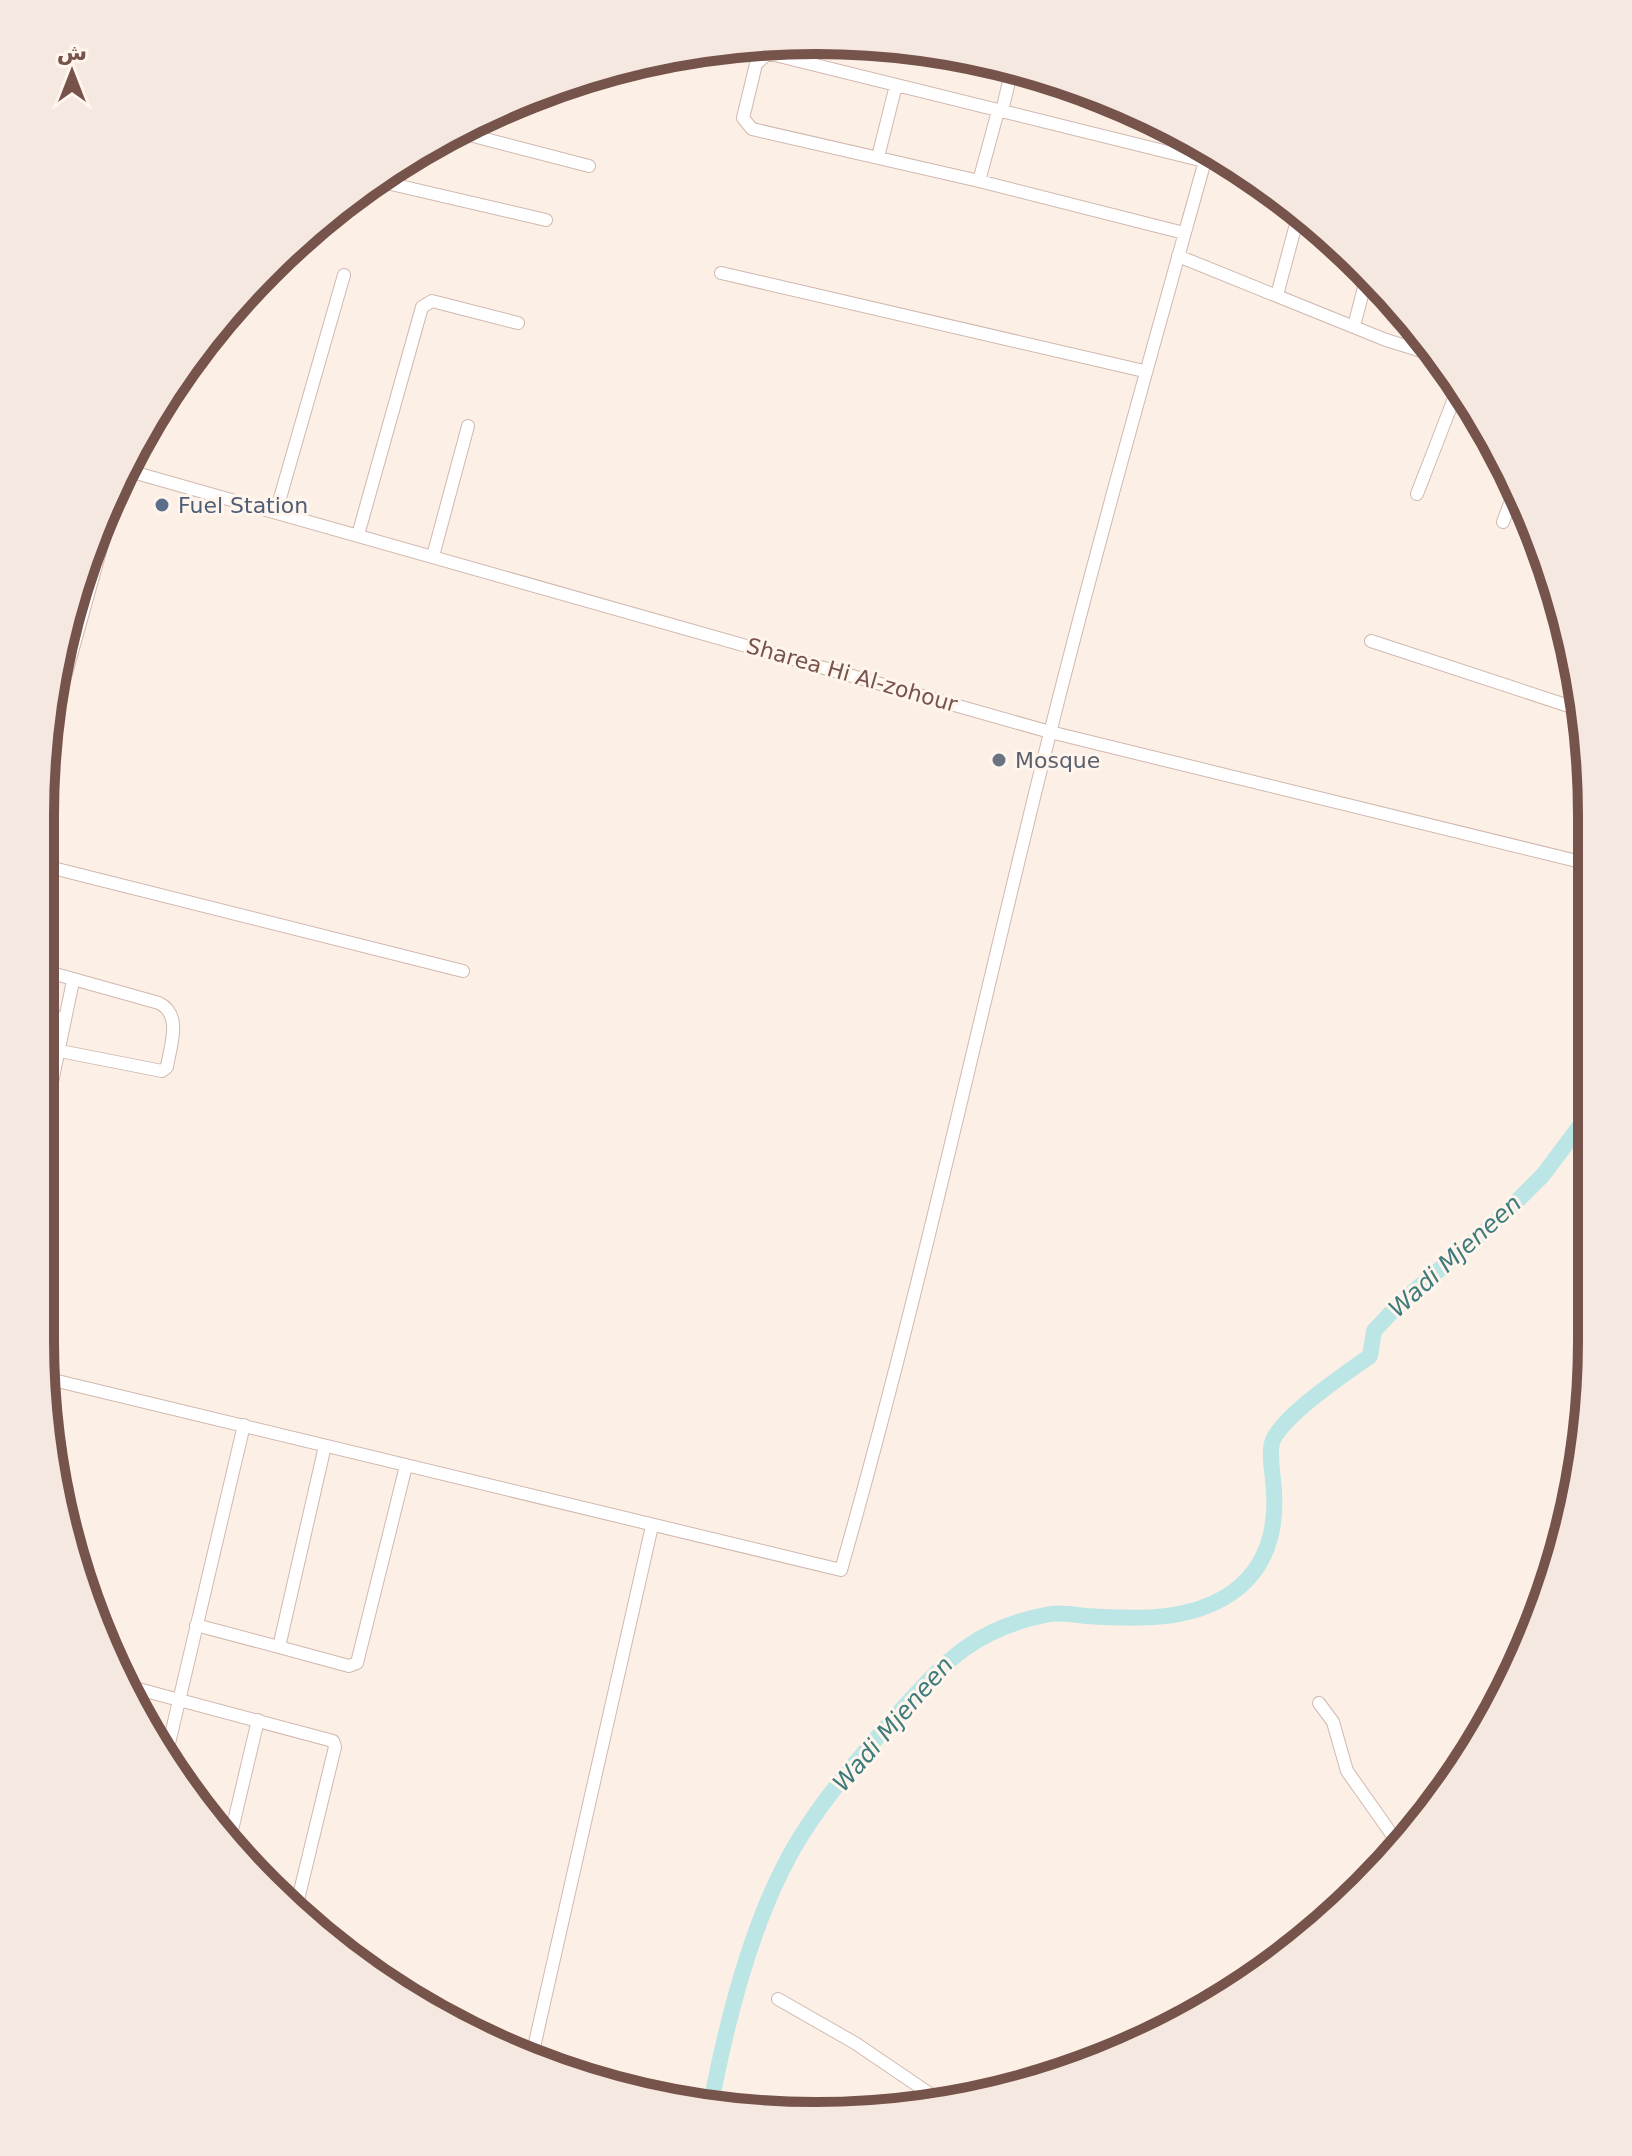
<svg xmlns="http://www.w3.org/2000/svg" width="1632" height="2156" font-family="'DejaVu Sans',Vazirmatn,sans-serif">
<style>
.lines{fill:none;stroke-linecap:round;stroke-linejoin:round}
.river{stroke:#bbe6e5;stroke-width:16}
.minor-casing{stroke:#d0b8af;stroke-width:14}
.minor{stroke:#fff;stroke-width:12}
.service-dot{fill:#5c6f8a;stroke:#fff5ed;stroke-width:3}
.worship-dot{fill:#6b7280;stroke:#fff5ed;stroke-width:3}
.labels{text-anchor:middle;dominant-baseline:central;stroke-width:6;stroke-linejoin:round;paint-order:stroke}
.service-label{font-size:22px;fill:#4e5e75;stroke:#fff5ed;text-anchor:start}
.street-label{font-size:22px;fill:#76534b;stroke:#fff5ed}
.worship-label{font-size:22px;fill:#5b616d;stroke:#fff5ed;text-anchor:start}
.water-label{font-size:24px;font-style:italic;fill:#3e7b7b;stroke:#fff5ed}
.rim{fill:none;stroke:#76534b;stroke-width:10}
</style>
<rect width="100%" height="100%" fill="#fcf0e6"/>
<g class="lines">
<path class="river" d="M711 2104C727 2019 754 1911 801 1836 828 1793 861 1756 894 1718 944 1663 973 1628 1050 1614 1062 1612 1075 1615 1086 1616 1135 1619 1191 1622 1233 1592 1270 1565 1278 1523 1273 1480 1272 1467 1268 1449 1274 1438 1289 1411 1345 1374 1370 1356L1374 1331 1401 1302 1499 1219 1543 1175 1585 1119"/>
<g class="minor-casing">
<path id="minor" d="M1002 111 1012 69
M458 132 589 166
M878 157 896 85
M374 180 546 220
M979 181 998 111
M1184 233 979 181 752 129 743 118 756 64 766 55H775L1204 161
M1178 256 1386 340 1438 356
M721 273 1144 371
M1277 295 1299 213
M1354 326 1368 272
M122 469 1050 732 1585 863
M1417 494 1460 383
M276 512 344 275
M1503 522 1514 493
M358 535 422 307 432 301 518 323
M433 556 468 426
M1371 641 1584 711
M43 756 123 469
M41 865 463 971
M41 970 159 1003C183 1015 170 1046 167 1067L162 1071 60 1051
M41 997 63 1027
M41 1135 73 981
M45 1378 841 1570C920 1294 980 1012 1050 733 1099 538 1154 344 1208 150
M325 1446 279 1647 349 1666 357 1663 406 1466
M196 1625 279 1647
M127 1686 333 1741 335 1747 295 1912
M1319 1703 1333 1722 1347 1771 1400 1846
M166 1756 244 1425
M231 1834 258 1720
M778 1999 855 2043 939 2100
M532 2056 652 1526"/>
</g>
<use href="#minor" class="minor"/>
</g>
<circle class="service-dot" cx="162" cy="505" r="8"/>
<circle class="worship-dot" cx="999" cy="760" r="8"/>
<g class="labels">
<g class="service-label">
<text x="178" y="505">Fuel Station</text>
</g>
<g class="street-label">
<text transform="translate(852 675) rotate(16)">Sharea Hi Al-zohour</text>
</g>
<g class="worship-label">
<text x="1015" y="760">Mosque</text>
</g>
<g class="water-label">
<text transform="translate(1455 1256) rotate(-42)">Wadi Mjeneen</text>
<text transform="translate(893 1724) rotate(-49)">Wadi Mjeneen</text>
</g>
</g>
<path d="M0 0H1632V2156H0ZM816 54H816A762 762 0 0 1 1578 816V1340A762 762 0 0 1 816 2102H816A762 762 0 0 1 54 1340V816A762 762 0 0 1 816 54Z" fill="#f4e8e0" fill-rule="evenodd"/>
<path class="rim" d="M816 54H816A762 762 0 0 1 1578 816V1340A762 762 0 0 1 816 2102H816A762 762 0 0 1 54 1340V816A762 762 0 0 1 816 54Z"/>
<g transform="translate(72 72)" stroke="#fff5ed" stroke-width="6" paint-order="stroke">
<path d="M0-6L14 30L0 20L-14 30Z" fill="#76534b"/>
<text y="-12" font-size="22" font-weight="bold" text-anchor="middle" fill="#76534b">ش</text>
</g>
</svg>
